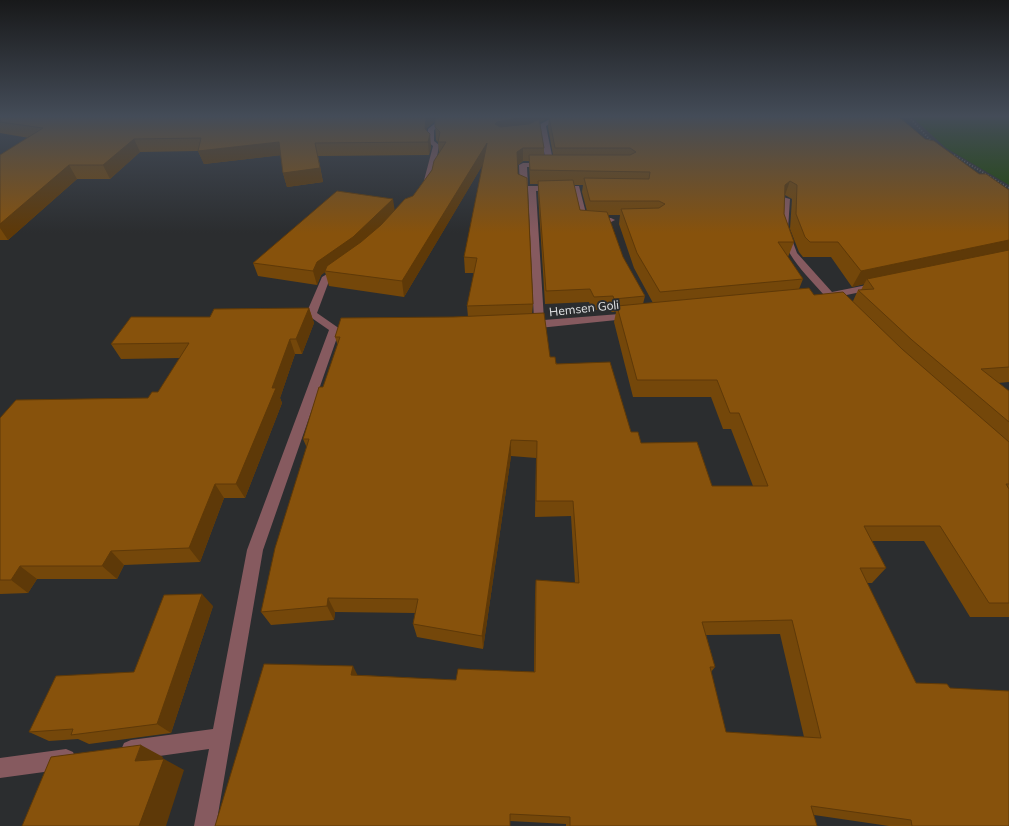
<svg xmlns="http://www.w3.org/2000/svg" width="1009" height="826" font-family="Mulish,sans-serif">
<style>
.green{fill:#1b4700}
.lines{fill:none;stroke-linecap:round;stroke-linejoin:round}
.path{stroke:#636566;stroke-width:2;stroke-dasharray:1 2;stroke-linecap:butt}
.minor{fill:#865a5f;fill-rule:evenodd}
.wall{fill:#74470a;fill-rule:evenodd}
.shaded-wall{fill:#5e3908}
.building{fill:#87520c;stroke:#5e3908;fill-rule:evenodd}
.labels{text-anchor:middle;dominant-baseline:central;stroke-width:4;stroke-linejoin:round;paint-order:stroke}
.street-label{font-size:12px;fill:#e1e3e4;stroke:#2b2d2f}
</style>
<rect width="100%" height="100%" fill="#2b2d2f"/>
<path class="green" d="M912 117H1009V185L946 148Z"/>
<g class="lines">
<path class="path" d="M909 117 933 143
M954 155 1009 188"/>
<path class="minor" d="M443 117H450L434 130V141L439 145 433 181 428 188H422L433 146 428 142V129Z
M554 117H562L546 126 554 165 550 167H527L528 186H579L587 217 611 218 615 220 611 222 580 221 573 190 536 191 544 320 632 313 637 316 636 318 539 328H529L524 325 525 323 534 321 528 191 520 188 519 165 523 163H546L540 128 528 134 523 133Z
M783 197 790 199 788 229 797 253 832 292 877 283 880 284V288L837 297 840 301 835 304 824 298V295C799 267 768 239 783 197Z
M339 267 344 270 329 281 317 313 340 329 263 550 216 826H194L209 749 131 760 124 757 121 750 124 743 131 740 213 729 247 550 329 330 306 314 322 277Z
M66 749 73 752 76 759 73 766 66 769 0 778V758Z"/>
</g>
<path class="wall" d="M0 117H899L925 139 979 174 1009 190V382L998 383 1009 391V617H970L924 541H872L886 568 872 583H867L916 683 1009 826H889L814 815 817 826H566V824L510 821 358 675 456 680 534 672 535 595 536 580 575 583 571 516 535 517 536 458 511 456 483 649 417 637 413 624 415 613 335 612 334 620 271 625 261 612 307 448 303 439 323 387 338 346 335 337 453 317H468L467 306 474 273H465L464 257 483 164 404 297 329 286 325 272 321 275 317 285 258 276 253 263 394 211 413 196 432 170 439 153 438 142 436 140 435 121 427 128V131L431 147 429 155 318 156 323 182 287 187 283 173 281 155 204 164 198 151 140 152 110 179H77L8 240H0V155L29 138 0 133ZM549 118 548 127 553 155H544V148L540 122ZM523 161H529L530 184H538V193L545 304 589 302 592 310 611 309V312H616L614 322 633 397H711L723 429H731L753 486H712L641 443 631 432 550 357 532 314 533 304 518 174V165ZM574 185H583L582 192 587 211 580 210ZM785 195 792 199 790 229 799 252 803 257H831L852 287 864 284 861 290H858L853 301 814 295 799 289 803 279 788 257 794 242 784 214ZM608 215H620L619 224 634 268 653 303 643 304 645 296 623 257ZM780 634 804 737 726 732 711 672 715 667 706 635Z
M309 308 314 323 302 354H295L280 398 282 403 245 498H224L200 562 124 565 117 579H37L28 593 0 594V418L148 398 158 392 180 358 121 359 111 344 210 317Z
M213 606 171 733 89 744 78 739 49 741 29 732 134 672Z"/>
<path class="shaded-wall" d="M426 117H440L427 128 426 142 425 129Z
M524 117H549L526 129 497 134 495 124 497 122Z
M430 134 431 147 429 155 428 142Z
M134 139 140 152 110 179 103 165Z
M279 142 283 155 204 164 198 151Z
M315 143 323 182 287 187 283 173Z
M487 143 488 156 404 297 402 281Z
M523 148V161L517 165V152Z
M69 165 77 179 8 240 0 228V224Z
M790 181 785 195 780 199 785 185Z
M393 199 395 212 356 251 325 271V272L321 275 317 285 313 271 317 262Z
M1009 240V253L867 279 864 284 852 287 861 271Z
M309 308 314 323 302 354 296 339Z
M290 339 295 354 280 398 282 403 245 498 236 484Z
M511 440V456L483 649 482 636Z
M215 484 224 498 200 562 189 548Z
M111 551 124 565 117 579 102 566Z
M20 566 37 579 28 593 11 580Z
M202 594 213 606 171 733 157 724Z
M328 598 335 612 334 620 327 606Z
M353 666 359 678 351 675Z
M141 745 163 757 158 773 135 761Z
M164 759 184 770 166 826H139Z"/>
<path class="building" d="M0 117H426L425 129 430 134 428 142 315 143 320 168 283 173 279 142 198 151 201 138 134 139 103 165H69L0 224V155L43 128 0 122Z
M436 117H524L497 122 495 124 500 127 529 124 539 119 544 148H523L517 152 518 174 527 178 533 304 467 306 477 258 464 257 487 143 402 281 325 271 327 266 361 242 381 225 405 199 413 196 432 170 434 161 446 142H438L440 132 435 127V118Z
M549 117H899L925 139 934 141 979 174H986L1009 190V240L861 271 838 242H810L805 237 796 214 797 185 790 181 785 185 784 214 794 242H778L803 279 660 292 637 253 621 209 659 208 665 204 659 201H590L584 178 649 179 650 172 530 170 529 155H630L636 152 630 148H555Z
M573 180 580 210 607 212 623 257 645 296 614 299 613 296 594 297 590 289 546 291 538 181Z
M337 191 393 199 353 237 317 262 313 271 253 263Z
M1009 250V367L981 369 1009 391V422L912 340 858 290 874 289 867 279Z
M809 288 814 295 843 292 902 349 1009 442V484H1006L1009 489V603H989L940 526H864L886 568H860L916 683 947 684 950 688 1009 691V826H912L911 820 811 806 817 826H570V817L510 814V826H215L264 664 353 666 351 675 456 680 458 669 535 672 536 580 579 583 573 501H536L537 441 511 440 482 636 413 624 418 599 328 598 327 606 261 612 275 548 309 439H303L319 387H323L340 337H335L341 318 453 317 544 313 550 357H555L556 364 610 362 631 432H638L641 443 697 442 712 486H768L739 413H730L717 380H637L617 306ZM792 620 821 738 726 732 710 667H715L702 622Z
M309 308 296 339H290L272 388H276L236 484H215L189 548 111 551 102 566H20L11 580H0V418L16 400 148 398 152 392H158L189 343 111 344 131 317H210L214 309Z
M202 594 157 724 71 735 73 729 29 732 56 676 134 672 164 595Z
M141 745 135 761 164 759 139 826H22L51 757Z"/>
<linearGradient id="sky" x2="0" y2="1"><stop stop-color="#18191a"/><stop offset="0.5" stop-color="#444c58"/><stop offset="1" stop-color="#444c58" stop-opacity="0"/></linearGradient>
<rect width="1009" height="233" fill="url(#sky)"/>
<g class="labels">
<g class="street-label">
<text transform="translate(584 308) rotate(-6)">Hemsen Goli</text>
</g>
</g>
</svg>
